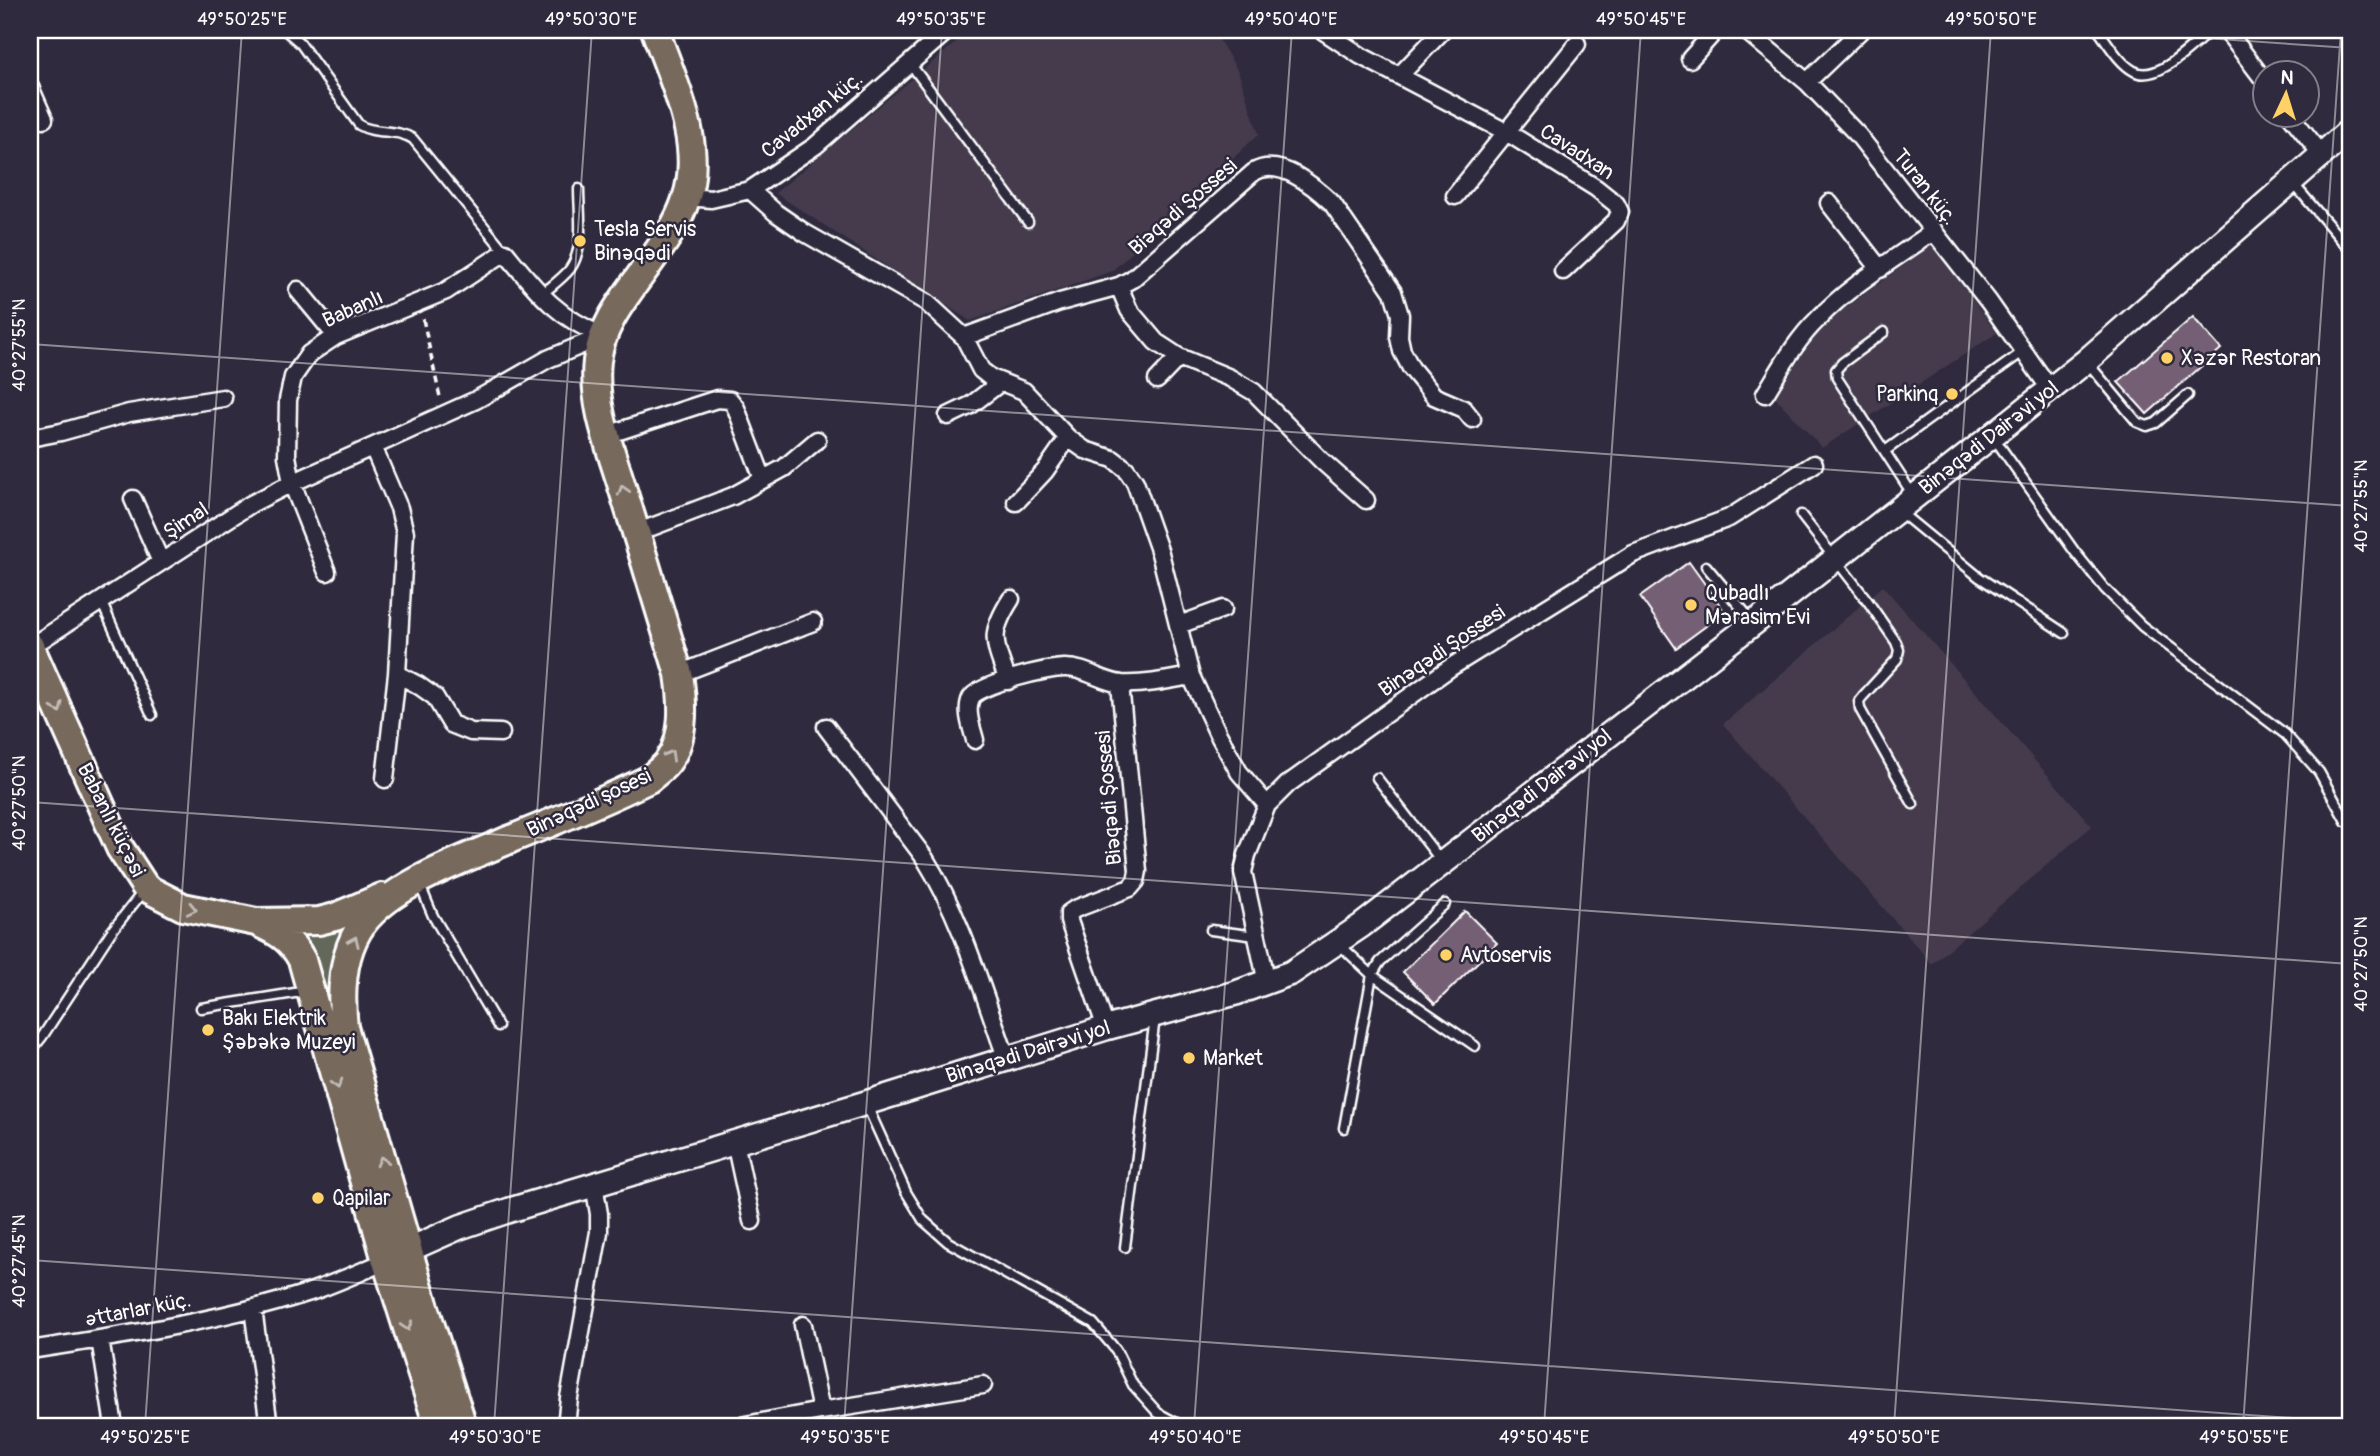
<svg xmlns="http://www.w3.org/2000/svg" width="2380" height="1456" font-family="Pangolin,sans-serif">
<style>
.built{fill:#443a4e}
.green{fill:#63685a;stroke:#b1b4ac;stroke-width:2}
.building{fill:#755e74;stroke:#fff;stroke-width:2}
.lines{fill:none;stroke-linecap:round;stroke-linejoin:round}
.lane-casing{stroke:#fff;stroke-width:13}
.street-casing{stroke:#fff;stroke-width:21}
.secondary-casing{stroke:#fff;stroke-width:28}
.primary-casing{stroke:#fff;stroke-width:32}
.path{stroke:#fff;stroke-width:3.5;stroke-dasharray:7 5;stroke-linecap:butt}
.lane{stroke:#2f2a3d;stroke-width:8}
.street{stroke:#2f2a3d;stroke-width:16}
.secondary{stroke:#2f2a3d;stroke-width:23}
.primary{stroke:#77695c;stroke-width:26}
.oneway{stroke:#c2bcb6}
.ticks{fill:none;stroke:#fff;stroke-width:2;stroke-opacity:0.45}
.poi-dot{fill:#ffd166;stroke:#2f2a3d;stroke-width:2.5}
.labels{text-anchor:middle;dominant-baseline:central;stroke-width:5;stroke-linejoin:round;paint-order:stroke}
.street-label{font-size:21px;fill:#fff;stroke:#2f2a3d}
.poi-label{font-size:21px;fill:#fff;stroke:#2f2a3d;text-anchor:start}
.neatline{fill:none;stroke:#fff;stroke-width:2.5}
.ticks-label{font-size:18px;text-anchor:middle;fill:#fff}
</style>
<rect width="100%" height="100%" fill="#2f2a3d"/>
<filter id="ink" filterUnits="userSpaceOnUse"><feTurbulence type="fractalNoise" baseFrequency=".0143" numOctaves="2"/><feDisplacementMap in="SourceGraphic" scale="14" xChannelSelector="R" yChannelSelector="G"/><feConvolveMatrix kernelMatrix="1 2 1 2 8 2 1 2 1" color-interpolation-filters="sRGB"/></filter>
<g filter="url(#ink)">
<path class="built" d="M971 30H1213L1238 71 1259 134 1112 271 970 321 775 193Z
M1932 244 1997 333 1822 448 1775 397 1822 325Z
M1883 586 2092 826 1932 964 1723 724Z"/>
<path class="green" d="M350 920C329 952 333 987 333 1024 325 990 322 961 298 933Z"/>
<path class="building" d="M2193 317 2221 349 2147 414 2118 382Z
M1689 562 1725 612 1676 648 1640 597Z
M1465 911 1497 943 1435 1004 1403 972Z"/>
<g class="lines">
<g class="lane-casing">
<path id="lane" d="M285 30 300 43 359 125C376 135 396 128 413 139L505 252
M2098 30C2108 43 2119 63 2134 71 2157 84 2194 44 2211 30
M909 62 1028 222
M2292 182 2350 250
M541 295C550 287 562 279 570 269 585 248 579 213 579 189
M1884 332 1842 363 1836 370 1837 378 1913 495
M2088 363 2137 422 2147 426 2156 423 2188 395
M1994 438 2075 552 2105 589 2142 626 2285 734 2319 772 2346 821
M1885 451 2024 351
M1900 512 1979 577 2064 633
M1801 515 1867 600 1896 642 1899 650 1897 659 1863 696 1859 701 1860 709 1913 804
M1706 566 1752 621
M101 601 152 715
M1377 778 1442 862
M420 885 433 916 498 1026
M1211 930 1256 936
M1338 943 1372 975 1475 1046
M201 1008 307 991
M30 1052 42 1037 111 932 145 889
M867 1106 906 1192 923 1220 948 1242 1093 1323 1116 1350 1133 1385 1158 1413 1182 1426
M1344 1128 1372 975 1380 962 1445 904
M1125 1247 1155 1018"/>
</g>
<g class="street-casing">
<path id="street" d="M1322 30 1361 56 1508 133 1596 188 1616 204 1620 212 1616 221 1563 271
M1745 30 1807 82 1858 135 1989 302 2050 389
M2226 30 2264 80
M1690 59 1716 30
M1400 75 1443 30
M1807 82 1861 30
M30 87 44 119
M2291 116 2322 155
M750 190 776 213 805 233 926 302 964 337 981 370 991 378 1024 391 1068 438 1085 450 1113 459 1126 469 1135 482 1160 553 1191 676 1218 734 1239 772 1267 805
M1455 196 1577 44
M687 197 711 199 750 190 815 146 948 30
M1829 203 1880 269
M1119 286 1129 310 1156 342 1179 357 1230 378 1254 392 1322 461 1366 500
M298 290 336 336
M964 337 1060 302 1119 286 1132 279 1254 172C1279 157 1314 186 1332 203L1393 292 1400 315 1399 337 1402 351 1411 368 1434 396 1464 409 1472 419
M1157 380 1179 357
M1765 394C1781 368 1796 340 1818 319 1851 284 1895 259 1934 231
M948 416 971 405 1001 382
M607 435 717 399 730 400 736 408 763 479
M30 438 61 432 129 413 223 398
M373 447 399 508 405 533 397 674 385 779
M133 499 161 562
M1016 502 1045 471 1068 438
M636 533 733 496 784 468 817 440
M327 572 292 483 287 456 288 400 293 377 309 354 336 336 446 291 505 252C537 291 555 316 603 336
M1179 625 1223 609
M30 647 251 504 292 483 476 400 548 359 603 336
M397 674 418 685 435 697 451 724 471 732 501 733
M679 674 813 622
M1008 681C994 642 988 635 1011 599
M826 727 924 857C962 918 982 990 1006 1057
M975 740C972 728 965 711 971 698 977 685 1050 667 1066 668 1086 668 1102 682 1122 684 1145 685 1169 680 1191 676
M1267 983 1243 872 1247 855 1267 805 1288 784 1451 667 1633 554 1729 518 1814 464
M1106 1028 1069 921V913L1075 909 1130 888 1136 881 1138 871 1120 684
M735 1142 752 1221
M253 1309 269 1426
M803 1325 821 1411
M100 1339 114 1426
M30 1350C121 1336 219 1321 307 1293 334 1284 360 1272 386 1261
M566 1426 569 1398 599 1232V1214L594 1184
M740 1426 821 1411 983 1385"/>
</g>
<g class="secondary-casing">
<path id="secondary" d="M408 1250 460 1227 510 1210 866 1103 1106 1028 1236 993 1291 973 1361 926 1754 623 1993 435 2086 361 2350 130"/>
</g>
<g class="primary-casing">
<path id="primary" d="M30 646 120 848 146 888 183 907 256 922 319 921 335 917 382 897
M258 923C278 932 291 939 302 960L386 1261 438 1426
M463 1426 424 1304 344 1027C340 992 341 953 363 923 394 883 465 859 511 839 558 820 604 801 649 779 656 773 665 767 669 760 686 736 683 701 679 674 660 612 642 551 623 490 611 450 592 404 597 361 601 328 621 302 640 276 657 252 677 228 686 199 705 144 673 82 655 30"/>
</g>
<path class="path" d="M423 319 440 397"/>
<use href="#lane" class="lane"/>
<use href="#street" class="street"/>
<use href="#secondary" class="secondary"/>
<use href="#primary" class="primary"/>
</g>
<defs><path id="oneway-chevron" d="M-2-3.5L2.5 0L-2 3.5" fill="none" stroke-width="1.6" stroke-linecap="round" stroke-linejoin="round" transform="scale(1.75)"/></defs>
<g class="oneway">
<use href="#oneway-chevron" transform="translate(623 490) rotate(-107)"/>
<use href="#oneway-chevron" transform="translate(58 708) rotate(66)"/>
<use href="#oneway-chevron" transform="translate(670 755) rotate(-60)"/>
<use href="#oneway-chevron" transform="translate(192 909) rotate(13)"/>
<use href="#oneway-chevron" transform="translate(354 941) rotate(-66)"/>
<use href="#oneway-chevron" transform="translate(337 1084) rotate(74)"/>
<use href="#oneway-chevron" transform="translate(382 1161) rotate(-106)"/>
<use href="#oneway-chevron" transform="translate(407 1326) rotate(72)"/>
</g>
</g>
<path class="ticks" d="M2086 30 2350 48M30 344 2350 506M30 802 2350 964M30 1260 2350 1422M145 1426 242 30M494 1426 592 30M844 1426 942 30M1194 1426 1292 30M1544 1426 1641 30M1894 1426 1991 30M2243 1426 2341 30"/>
<g class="poi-dot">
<circle cx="580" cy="241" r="7"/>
<circle cx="2167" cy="358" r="7"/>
<circle cx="1952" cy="394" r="7"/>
<circle cx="1691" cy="605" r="7"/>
<circle cx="1446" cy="955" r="7"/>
<circle cx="208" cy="1030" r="7"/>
<circle cx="1189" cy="1058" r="7"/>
<circle cx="318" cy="1198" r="7"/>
</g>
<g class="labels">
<g class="street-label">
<text transform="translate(812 115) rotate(-39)">Cavadxan küç.</text>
<text transform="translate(1577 152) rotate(33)">Cavadxan</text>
<text transform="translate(1925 187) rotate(52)">Turan küç.</text>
<text transform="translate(1183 207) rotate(-41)">Biəqədi Şossesi</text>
<text transform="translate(353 309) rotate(-24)">Babanlı</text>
<text transform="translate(1989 438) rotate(-38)">Binəqədi Dairəvi yol</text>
<text transform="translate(186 521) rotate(-33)">Şimal</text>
<text transform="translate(1442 651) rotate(-34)">Binəqədi Şossesi</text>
<text transform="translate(1542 786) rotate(-38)">Binəqədi Dairəvi yol</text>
<text transform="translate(1109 798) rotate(-95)">Biəqədi Şossesi</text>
<text transform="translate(589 803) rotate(-25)">Binəqədi şosesi</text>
<text transform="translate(111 820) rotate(63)">Babanlı küçəsi</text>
<text transform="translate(1028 1052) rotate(-17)">Binəqədi Dairəvi yol</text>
<text transform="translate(138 1310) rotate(-11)">Əttarlar küç.</text>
</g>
<g class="poi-label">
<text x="594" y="229">Tesla Servis<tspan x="594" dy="24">Binəqədi</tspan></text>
<text x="2181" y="358">Xəzər Restoran</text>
<text x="1938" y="394" text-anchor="end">Parkinq</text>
<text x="1705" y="593">Qubadlı<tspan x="1705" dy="24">Mərasim Evi</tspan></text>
<text x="1460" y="955">Avtoservis</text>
<text x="222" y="1018">Bakı Elektrik<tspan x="222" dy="24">Şəbəkə Muzeyi</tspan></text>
<text x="1203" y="1058">Market</text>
<text x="332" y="1198">Qapilar</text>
</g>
</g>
<rect width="2380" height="1456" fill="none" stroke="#2f2a3d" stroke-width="77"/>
<g transform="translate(2286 94) rotate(4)"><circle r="33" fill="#2f2a3d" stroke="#827f8b" stroke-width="2"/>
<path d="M0-5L12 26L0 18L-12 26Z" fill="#ffd166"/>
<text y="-10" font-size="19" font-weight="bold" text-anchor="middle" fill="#ffffff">N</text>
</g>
<rect x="38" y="38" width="2304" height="1380" class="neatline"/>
<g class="ticks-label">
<text x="242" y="25">49°50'25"E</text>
<text x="591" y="25">49°50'30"E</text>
<text x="941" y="25">49°50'35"E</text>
<text x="1291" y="25">49°50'40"E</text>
<text x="1641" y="25">49°50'45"E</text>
<text x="1991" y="25">49°50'50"E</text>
<text transform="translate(19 345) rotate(-90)" y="6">40°27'55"N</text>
<text transform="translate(2361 506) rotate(-90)" y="6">40°27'55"N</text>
<text transform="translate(19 803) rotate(-90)" y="6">40°27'50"N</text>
<text transform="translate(2361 964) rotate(-90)" y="6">40°27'50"N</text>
<text transform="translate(19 1261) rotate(-90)" y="6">40°27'45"N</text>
<text x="145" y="1443">49°50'25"E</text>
<text x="495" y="1443">49°50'30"E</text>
<text x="845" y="1443">49°50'35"E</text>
<text x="1195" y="1443">49°50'40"E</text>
<text x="1544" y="1443">49°50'45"E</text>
<text x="1894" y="1443">49°50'50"E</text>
<text x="2244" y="1443">49°50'55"E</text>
</g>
</svg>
